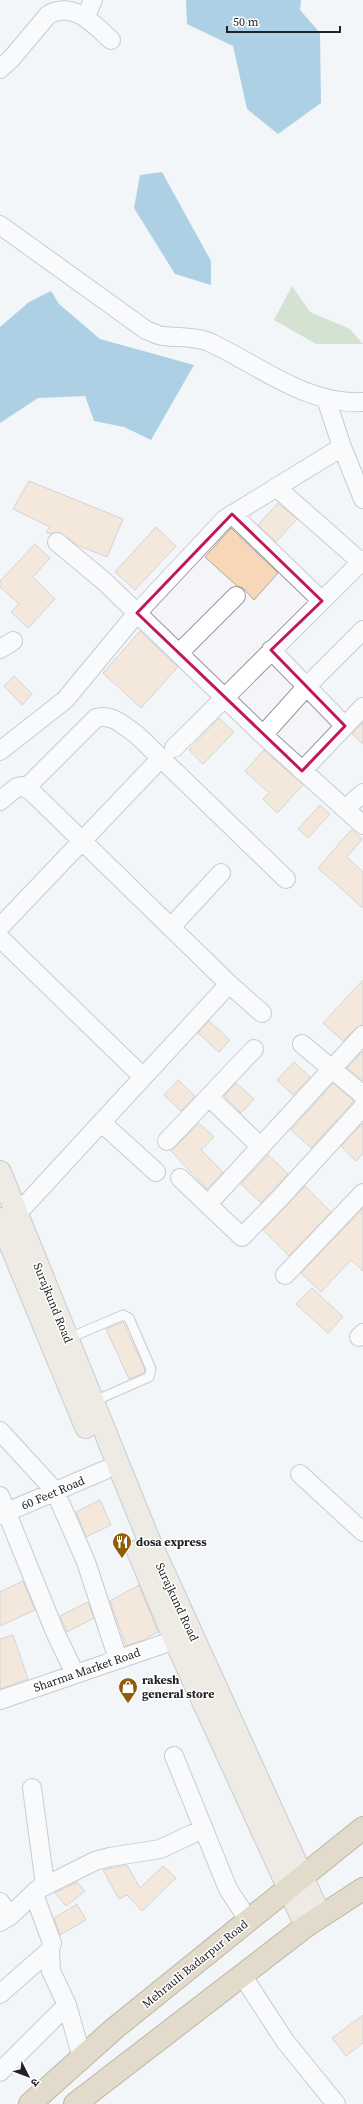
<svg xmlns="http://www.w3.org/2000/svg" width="363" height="2104" font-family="'Source Serif 4','Noto Sans Devanagari',serif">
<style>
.green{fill:#afcaa3}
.water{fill:#5ca2c9}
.building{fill:#f7d7b8;stroke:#adaaa7}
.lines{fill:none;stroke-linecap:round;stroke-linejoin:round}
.service-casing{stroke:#96989b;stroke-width:11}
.minor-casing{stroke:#96989b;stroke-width:20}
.secondary-casing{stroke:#96989b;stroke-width:24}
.primary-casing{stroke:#7d683d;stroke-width:24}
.service{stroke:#fff;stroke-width:9}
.minor{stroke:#fff;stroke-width:18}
.secondary{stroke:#e7ddc9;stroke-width:22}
.primary{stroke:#cebb92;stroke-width:22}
.marked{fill:none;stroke:#c2185b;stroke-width:3;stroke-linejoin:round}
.labels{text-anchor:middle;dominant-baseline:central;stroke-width:3;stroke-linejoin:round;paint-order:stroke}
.street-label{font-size:12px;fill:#222224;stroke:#fff}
.poi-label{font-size:12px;font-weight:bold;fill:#222224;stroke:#fff;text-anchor:start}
</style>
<rect width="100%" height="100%" fill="#f3f5f9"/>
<path class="green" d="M292 286 310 312 350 329 363 344H316L274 320Z"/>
<path class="water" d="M186 0H301L300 10 320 33 321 103 278 134 247 109 233 46 187 24Z
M162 172 211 261V285L175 274 134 208 140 175Z
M51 291 59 304 100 339 194 365 151 440 124 427 94 421 85 396 38 398 0 423V327L29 302Z"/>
<path class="building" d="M29 481 123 519 107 557 77 545 59 532 51 534 46 532 50 527 13 509Z
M278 503 297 519 276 542 258 525Z
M156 527 176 546 135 590 115 572Z
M231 528 278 573 254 600 243 588 237 586 205 557Z
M35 544 50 558 33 577 55 599 28 628 11 612 19 604 0 587V581Z
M140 631 178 667 141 708 103 673Z
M14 676 32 694 22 705 4 686Z
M219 718 234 732 203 764 189 750Z
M363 722V744L352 734Z
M264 750 303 785 277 813 263 799 269 793 245 771Z
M320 805 330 814 308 838 298 829Z
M351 830 362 839 347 857 363 872V908L318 868Z
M363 980V1025L356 1028 343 1041 323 1023Z
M209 1021 230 1040 219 1052 198 1033Z
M363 1051V1081L347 1068Z
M294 1062 310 1077 293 1095 277 1080Z
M178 1080 195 1096 181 1111 164 1095Z
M236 1083 254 1099 241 1113 224 1096Z
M333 1083 354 1101 311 1148 291 1130Z
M199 1123 214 1137 201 1150 223 1172 207 1189 171 1151Z
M363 1123V1154L356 1161 341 1146Z
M268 1155 288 1174 261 1203 241 1184Z
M305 1186 331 1212 289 1256 263 1230Z
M363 1208V1271L351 1260 321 1292 301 1273Z
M312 1288 343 1317 328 1333 296 1304Z
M123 1322 145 1370 144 1373 129 1379 106 1329Z
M100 1500 111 1525 86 1537 76 1512Z
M23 1581 35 1610 0 1626V1592Z
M139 1585 158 1632 143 1640 126 1646 110 1601Z
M88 1602 94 1618 67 1632 60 1616Z
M13 1635 28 1679 0 1689V1639Z
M127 1865 140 1888 163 1866 176 1878 142 1911 127 1895 119 1899 103 1870Z
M77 1882 85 1891 66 1906 55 1893Z
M77 1904 86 1920 60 1935 54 1918Z
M363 2015V2043L346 2056 332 2038Z"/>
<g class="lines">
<g class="service-casing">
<path id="service" d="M67 1339 123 1315 129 1318 151 1369 149 1377 92 1402"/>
</g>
<g class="minor-casing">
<path id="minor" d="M86 16 93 0
M0 69 11 59 48 15C72 0 94 24 111 40
M0 225 146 330C152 332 158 336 163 336 179 338 194 336 209 342 259 365 305 405 363 402
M326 399 342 447 363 499
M276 487 361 562
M232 514 322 601
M57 542 105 582 263 735 363 825
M0 649 13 641
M271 650 345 726
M179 653 236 596
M263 735 307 686 363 630
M174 748 363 560
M0 751 65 700 137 613 225 519 342 447
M302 771 363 707
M27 787 96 718C112 713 124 726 137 735L286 879
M0 801 17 787 22 786 32 792 229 984 17 1214
M345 809 363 793
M0 927 160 759
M171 927 221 873
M0 938 143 1077
M229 984 262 1013
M302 1044 363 1095
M209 1097 261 1147
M102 1123 156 1172
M167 1141 254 1049
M180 1178 242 1237 280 1198 363 1107
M208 1204 363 1035
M285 1275 363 1193
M359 1337 363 1333
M0 1431 55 1491 86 1562 118 1659
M300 1474 363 1532
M0 1496 55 1632 75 1674
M0 1515 105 1470
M0 1700 175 1640
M174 1756 228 1889 249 1921
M32 1788 45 1885
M34 1894 52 1943 50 1950 51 1971 67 2005 82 2058
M0 1902 10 1916
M0 1922 10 1916 37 1890 95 1861 110 1857 160 1849 203 1829
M242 1975 285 2041 336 2104
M0 1994 50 1950
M0 2072 67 2005"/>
</g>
<g class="secondary-casing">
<path id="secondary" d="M0 1172 148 1538 320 1916
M0 1219 86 1427
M138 1551 175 1640 306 1926"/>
</g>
<g class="primary-casing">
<path id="primary" d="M30 2104 115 2028 363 1828
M75 2104 306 1926 363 1889"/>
</g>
<use href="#service" class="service"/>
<use href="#minor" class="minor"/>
<use href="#secondary" class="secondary"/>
<use href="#primary" class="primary"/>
</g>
<path d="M0 0H363V2104H0ZM232 514 322 601 271 650 345 726 302 771 137 613Z" fill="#f3f5f9" fill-opacity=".55" fill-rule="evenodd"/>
<path class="marked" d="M232 514 322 601 271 650 345 726 302 771 137 613Z"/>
<defs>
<g id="restaurant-pin" transform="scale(1)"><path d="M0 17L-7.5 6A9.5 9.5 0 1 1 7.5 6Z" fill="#8f5e0a" stroke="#fff"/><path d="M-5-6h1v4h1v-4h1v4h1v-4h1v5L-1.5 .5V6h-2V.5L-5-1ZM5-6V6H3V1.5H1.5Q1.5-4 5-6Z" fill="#fff"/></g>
<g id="shop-pin" transform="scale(1)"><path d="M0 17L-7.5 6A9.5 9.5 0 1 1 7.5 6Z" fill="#8f5e0a" stroke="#fff"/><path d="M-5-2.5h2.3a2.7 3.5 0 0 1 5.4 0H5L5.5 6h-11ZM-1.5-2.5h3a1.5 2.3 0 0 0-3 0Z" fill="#fff"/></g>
</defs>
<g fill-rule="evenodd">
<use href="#restaurant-pin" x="122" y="1542"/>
<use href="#shop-pin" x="128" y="1687"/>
</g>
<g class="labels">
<g class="street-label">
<text transform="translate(53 1303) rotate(68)">Surajkund Road</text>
<text transform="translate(53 1493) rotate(-23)">60 Feet Road</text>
<text transform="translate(177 1602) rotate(65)">Surajkund Road</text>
<text transform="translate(87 1670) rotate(-19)">Sharma Market Road</text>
<text transform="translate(195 1964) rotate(-39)">Mehrauli Badarpur Road</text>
</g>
<g class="poi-label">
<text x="136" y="1542">dosa express</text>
<text x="142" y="1680">rakesh<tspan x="142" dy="14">general store</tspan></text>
</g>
</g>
<g transform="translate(28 2076) rotate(132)" stroke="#ffffff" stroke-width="3" paint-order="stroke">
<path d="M0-3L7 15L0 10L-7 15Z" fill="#222224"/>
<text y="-6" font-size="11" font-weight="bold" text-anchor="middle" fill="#222224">उ</text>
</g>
<path d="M227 26v6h113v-6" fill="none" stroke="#222224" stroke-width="2"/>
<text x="233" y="26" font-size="12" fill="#222224" stroke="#ffffff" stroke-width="3" paint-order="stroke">50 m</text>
</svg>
